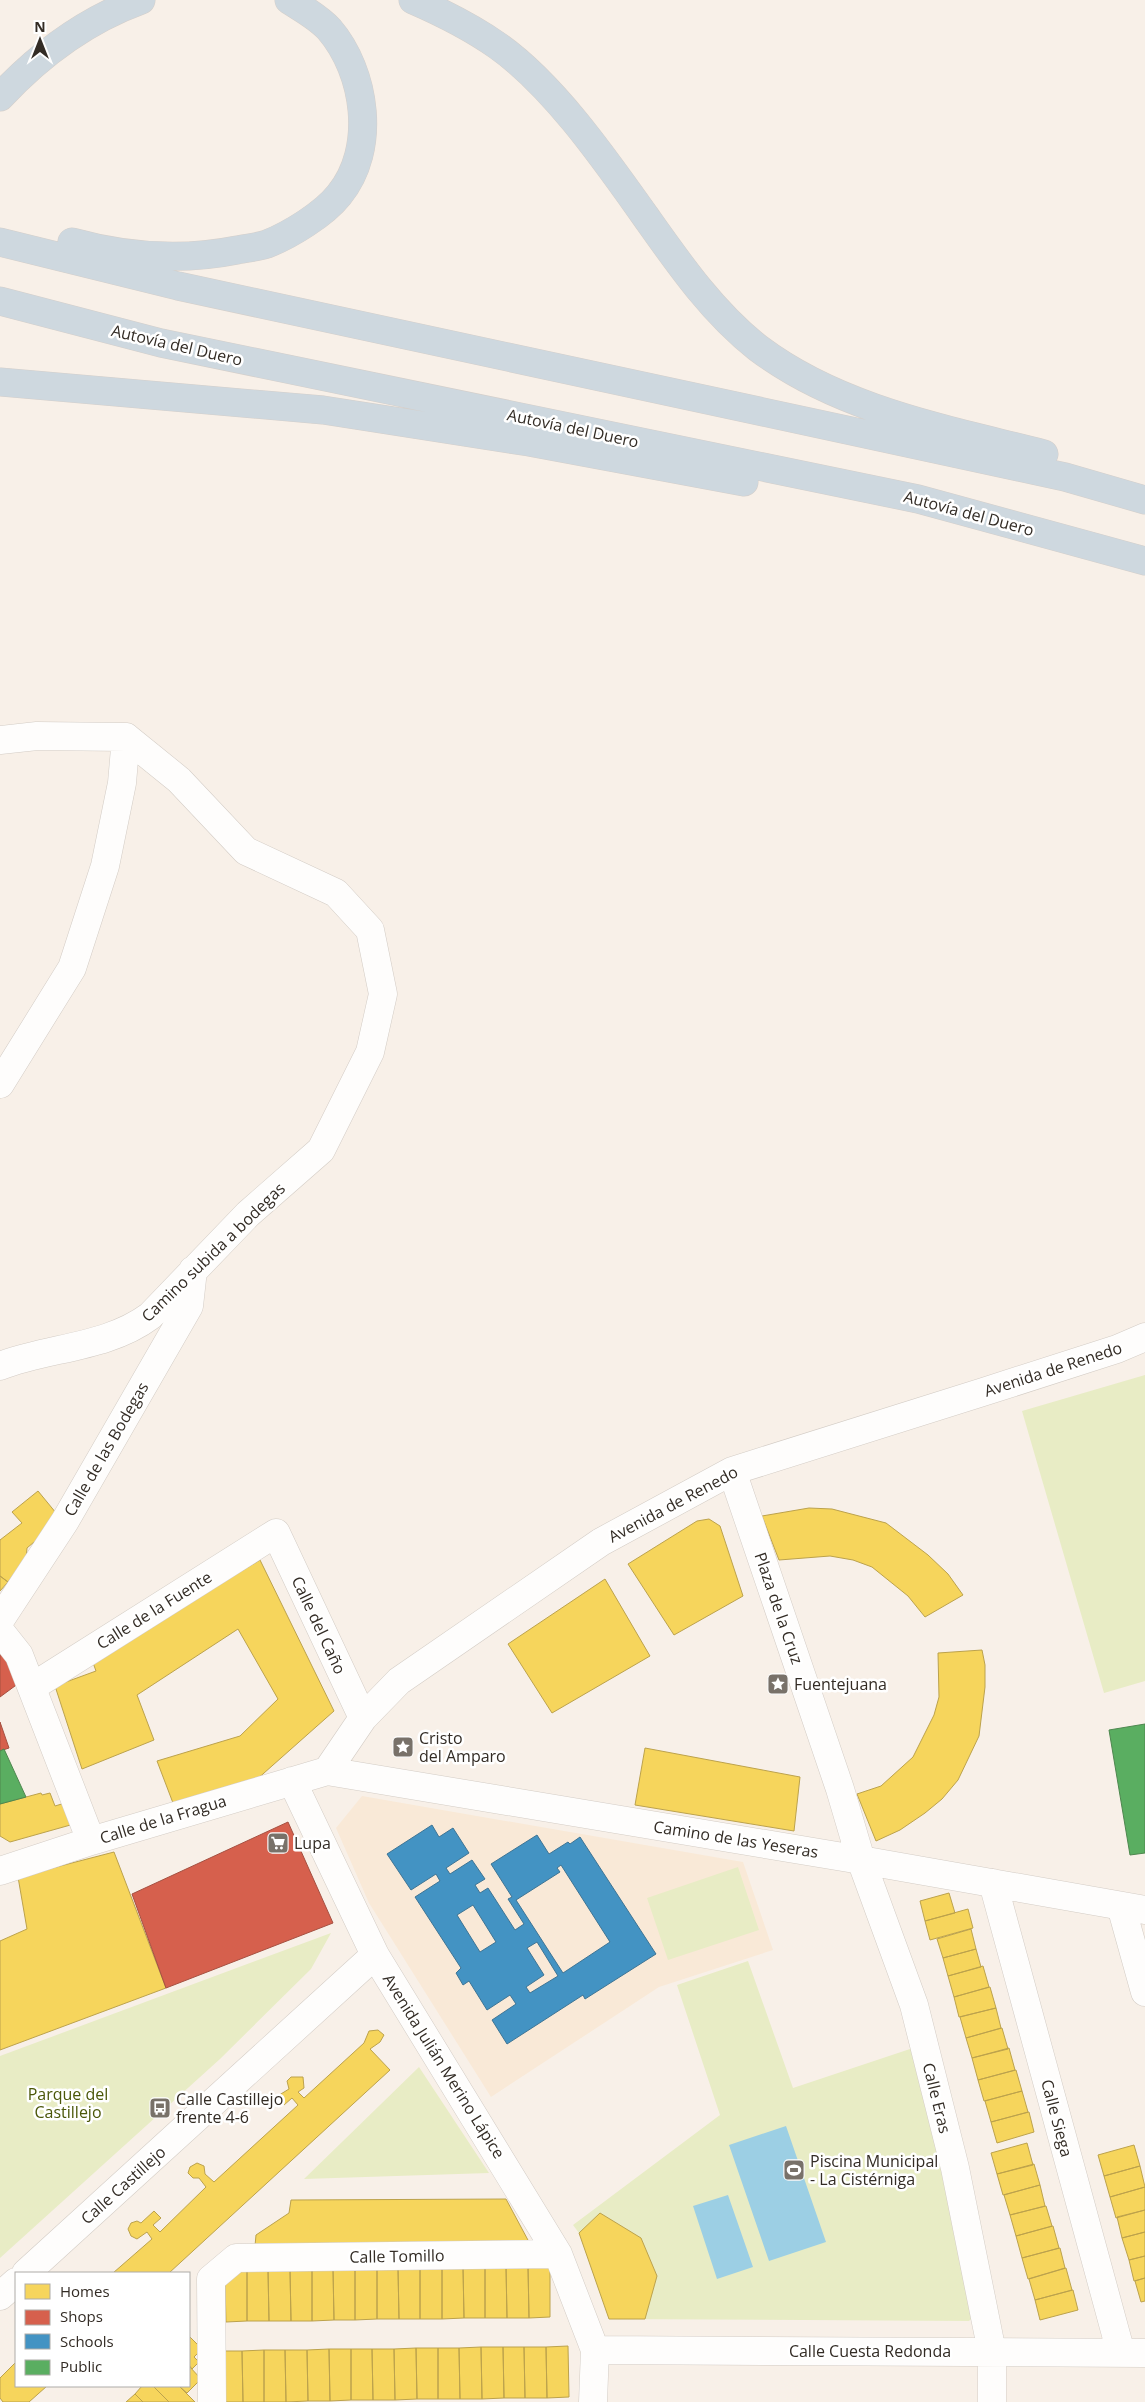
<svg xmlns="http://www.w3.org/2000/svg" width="1145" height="2402" font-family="'Open Sans',sans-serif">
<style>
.built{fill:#f9e9d7}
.green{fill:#e8ecc5}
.water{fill:#9ccfe4}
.homes{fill:#f6d55c;stroke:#bca24c}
.shops{fill:#d6604d;stroke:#a55041}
.schools{fill:#4393c3;stroke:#3e7494;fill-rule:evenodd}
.public{fill:#5aae61;stroke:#4e874f}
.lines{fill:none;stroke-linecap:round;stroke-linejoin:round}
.minor-casing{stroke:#d3ccc5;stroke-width:29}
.highway-casing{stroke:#d4cfcb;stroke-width:29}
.minor{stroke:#fefdfc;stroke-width:28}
.highway{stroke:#ced8df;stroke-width:28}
.labels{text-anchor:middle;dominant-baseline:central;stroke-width:5;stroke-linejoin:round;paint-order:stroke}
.street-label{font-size:16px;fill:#332c25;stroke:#fff}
.poi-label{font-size:16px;fill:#332c25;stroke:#fff;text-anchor:start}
.park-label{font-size:16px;fill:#4b5709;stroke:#fff}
</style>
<rect width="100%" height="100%" fill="#f8f0e8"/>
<path class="built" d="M362 1796 743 1862 773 1950 659 1987 491 2097 369 1903 336 1828Z"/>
<path class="green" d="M1145 1375V1681L1104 1693 1022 1411Z
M738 1867 759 1930 668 1960 647 1898Z
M331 1933 311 1969 220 2059 0 2258V2056Z
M748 1961 793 2088 913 2048 968 2280 973 2317 969 2321 609 2319 579 2233 573 2225 720 2115 677 1985Z
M419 2067 489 2173 304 2179Z"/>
<path class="water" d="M786 2126 826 2242 769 2261 729 2145Z
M728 2195 753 2267 717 2279 693 2206Z"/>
<path class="homes" d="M38 1491 61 1519 27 1548 26 1559 8 1582 0 1576V1540L22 1523 12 1512Z
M809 1508 832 1509 886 1523 928 1555 948 1574 963 1595 925 1617 908 1596 872 1567 853 1560 830 1556 779 1560 762 1516Z
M709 1519 720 1526 743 1596 674 1635 628 1564 697 1521Z
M260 1560 334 1711 255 1781 173 1803 157 1761 240 1736 278 1699 238 1629 137 1695 154 1740 82 1769 55 1686 96 1671 92 1660Z
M0 1576 8 1582 0 1591Z
M605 1579 650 1656 552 1713 508 1644Z
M982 1650 985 1665V1687L979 1736 958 1780 942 1799 925 1813 900 1830 876 1841 857 1794 881 1786 913 1757 934 1715 939 1697 938 1653Z
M645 1748 800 1777 794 1831 635 1805Z
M41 1793 42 1795 50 1793 55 1806 65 1803 74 1824 10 1842 0 1836V1804Z
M114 1852 166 1988 0 2050V1941L27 1929 18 1877Z
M949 1893 955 1913 925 1921 920 1901Z
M968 1909 973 1928 930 1940 925 1921Z
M971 1929 976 1949 943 1958 937 1939Z
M976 1949 981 1967 948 1976 943 1958Z
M983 1966 989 1987 954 1997 948 1976Z
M990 1987 996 2008 959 2017 954 1997Z
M996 2008 1001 2028 966 2038 960 2017Z
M1002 2028 1008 2049 972 2058 966 2038Z
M378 2030 384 2035 380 2042 370 2049 390 2070 169 2273H113L152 2239 147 2232 137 2239 131 2236 128 2229 131 2223 137 2221 141 2223 154 2211 161 2218 153 2225 160 2232 206 2187 199 2178H193L188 2173 190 2167 197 2163 204 2166 205 2174 214 2182 298 2105 292 2098 284 2105 276 2097 289 2089 287 2081 291 2077H303L304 2088 298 2092 304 2098 364 2043 369 2031Z
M1009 2048 1015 2070 978 2080 972 2058Z
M1016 2070 1022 2091 984 2101 978 2080Z
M1022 2091 1028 2112 991 2122 985 2101Z
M1029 2112 1034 2132 997 2143 991 2122Z
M1027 2143 1033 2165 997 2174 991 2153Z
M1134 2145 1140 2166 1104 2176 1098 2155Z
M1034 2164 1040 2185 1003 2195 997 2174Z
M1140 2166 1145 2187 1110 2197 1104 2176Z
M1040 2185 1045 2206 1010 2215 1004 2195Z
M1145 2187V2210L1116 2218 1110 2197Z
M506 2199 529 2242 255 2246 256 2235 289 2213 291 2200Z
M1046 2206 1052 2226 1016 2236 1010 2215Z
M1145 2210V2232L1122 2238 1117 2217Z
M600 2213 641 2238 657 2276 645 2319H609L579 2233Z
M1053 2226 1059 2248 1022 2258 1016 2236Z
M1145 2232V2256L1129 2260 1122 2238Z
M1060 2248 1065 2268 1028 2279 1022 2258Z
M1145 2256V2278L1134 2281 1129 2260Z
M506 2266H528L529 2318H507Z
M506 2266 507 2318H485V2267Z
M528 2266H550V2317L529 2318Z
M420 2267H442V2319H420Z
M420 2267V2319H399L398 2268Z
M442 2267H463L464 2318 442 2319Z
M463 2267H485V2318H464Z
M333 2268H355V2320H334Z
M333 2268 334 2320 312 2321V2269Z
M355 2268H377V2319L355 2320Z
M377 2268H398L399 2319H377Z
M1066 2268 1072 2290 1035 2300 1029 2279Z
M240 2269H247V2321L226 2322 225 2285Z
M247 2269H268L269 2321H247Z
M268 2269H290L291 2321H269Z
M290 2269H312V2321H291Z
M1145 2278V2301L1141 2302 1135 2281Z
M1073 2290 1078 2310 1040 2320 1035 2300Z
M189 2336 202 2349 194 2357 199 2362 192 2369 189 2365Z
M568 2346 569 2397 547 2398 546 2347Z
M481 2347 482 2399H460L459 2348Z
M481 2347H503L504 2398 482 2399Z
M503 2347H524L525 2398H504Z
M524 2347H546L547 2398H525Z
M416 2348 417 2399 395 2400 394 2349Z
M416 2348H438V2399H417Z
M438 2348H459L460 2399H438Z
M329 2349 330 2401H308L307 2350Z
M329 2349H351V2400L330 2401Z
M351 2349H372L373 2400H351Z
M372 2349H394L395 2400H373Z
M264 2350V2402H243L242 2351Z
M264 2350H285L286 2402H264Z
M285 2350H307L308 2401 286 2402Z
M220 2351H242L243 2402H221Z
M16 2362V2386H47L29 2402H3L0 2398V2378Z
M189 2366 201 2379 187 2393 179 2386H189Z
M142 2386H153L169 2402H143L135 2394Z
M153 2386H179L195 2402H169Z
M135 2394 143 2402H126Z"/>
<path class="shops" d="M0 1639 19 1683 0 1697Z
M0 1722 9 1748 0 1751Z
M288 1822 333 1923 166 1988 132 1894Z"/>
<path class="schools" d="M432 1825 439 1837 453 1828 469 1853 446 1868 450 1874 472 1860 485 1879 475 1885 480 1893 488 1888 515 1930 524 1924 508 1899 512 1897 491 1864 537 1835 549 1854 568 1842 570 1844 580 1837 656 1954 585 1999 583 1995 507 2044 492 2020 516 2004 510 1995 487 2010 469 1981 463 1985 456 1973 461 1968 415 1897 440 1881 436 1874 411 1890 387 1854ZM561 1865 610 1942 563 1973 516 1900 560 1872 557 1868ZM473 1905 496 1942 480 1952 457 1915ZM537 1942 558 1976 530 1993 526 1987 544 1975 527 1948Z"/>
<path class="public" d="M1145 1724V1853L1130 1855 1109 1730Z
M4 1749 26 1797 0 1804V1751Z"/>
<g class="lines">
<g class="minor-casing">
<path id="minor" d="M0 740 37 736 126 737
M0 1084 72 968 105 866 122 783 126 737
M0 1366C49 1347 107 1348 150 1316L248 1214 321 1150 370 1052 383 994 370 930 336 893 246 851 179 780 126 737
M732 1471 840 1789 861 1860 914 2005 955 2168 992 2352V2402
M0 1620 65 1521 189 1306 193 1270
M0 1631 19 1655 91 1841
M32 1687 276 1533 363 1718
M327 1771 363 1718 399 1681 601 1542 732 1471 983 1392 1117 1349 1145 1337
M292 1781 375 1955 558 2254 595 2350 593 2402
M0 1871 91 1841 327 1771 861 1860 1145 1910
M993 1883 1121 2353
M1121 1906 1145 1992
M26 2273 375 1955
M0 2296 16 2282
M595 2350 1145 2353
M212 2402 211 2279 236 2258 558 2254"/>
</g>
<g class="highway-casing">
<path id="highway" d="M413 0C443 13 471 27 498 46 553 85 604 158 643 213 677 261 711 311 758 348 840 410 947 429 1044 454
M0 97C40 54 86 20 141 0
M0 242 178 286 1065 477 1145 500
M72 242C126 257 182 261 237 250 247 248 258 247 267 244 290 235 324 214 339 195 377 149 366 72 329 29 318 17 303 9 289 0
M0 301 161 343 918 499 1145 561
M0 382 323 410 529 442 744 482"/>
</g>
<use href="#minor" class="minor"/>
<use href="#highway" class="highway"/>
</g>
<defs>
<g id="sight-square" transform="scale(1.125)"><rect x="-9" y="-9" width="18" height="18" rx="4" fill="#787169" stroke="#fff"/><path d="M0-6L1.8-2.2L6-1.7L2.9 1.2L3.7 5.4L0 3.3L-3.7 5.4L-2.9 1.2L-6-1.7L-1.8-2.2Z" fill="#fff"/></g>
<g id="supermarket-square" transform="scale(1.125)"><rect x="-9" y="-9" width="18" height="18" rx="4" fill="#787169" stroke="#fff"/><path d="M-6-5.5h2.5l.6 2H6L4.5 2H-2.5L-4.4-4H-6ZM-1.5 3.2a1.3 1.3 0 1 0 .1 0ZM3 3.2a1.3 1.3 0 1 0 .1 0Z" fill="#fff"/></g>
<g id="bus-square" transform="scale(1.125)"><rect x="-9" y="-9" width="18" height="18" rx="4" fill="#787169" stroke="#fff"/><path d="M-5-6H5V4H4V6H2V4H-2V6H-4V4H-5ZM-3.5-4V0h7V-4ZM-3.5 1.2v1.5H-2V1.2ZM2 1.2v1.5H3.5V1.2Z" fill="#fff"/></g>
<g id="stadium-square" transform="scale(1.125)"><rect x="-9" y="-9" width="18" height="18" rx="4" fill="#787169" stroke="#fff"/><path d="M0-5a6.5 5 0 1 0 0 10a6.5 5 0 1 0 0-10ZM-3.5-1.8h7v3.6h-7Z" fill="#fff"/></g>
</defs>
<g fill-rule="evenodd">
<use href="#sight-square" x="778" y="1684"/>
<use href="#sight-square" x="403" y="1747"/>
<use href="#supermarket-square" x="278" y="1843"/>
<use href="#bus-square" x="160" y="2108"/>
<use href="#stadium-square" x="794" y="2170"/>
</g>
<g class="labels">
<g class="street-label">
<text transform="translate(177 345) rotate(13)">Autovía del Duero</text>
<text transform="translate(573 428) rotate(12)">Autovía del Duero</text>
<text transform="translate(969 513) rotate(15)">Autovía del Duero</text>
<text transform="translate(213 1252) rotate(-44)">Camino subida a bodegas</text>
<text transform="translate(1053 1369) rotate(-18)">Avenida de Renedo</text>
<text transform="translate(106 1449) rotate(-60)">Calle de las Bodegas</text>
<text transform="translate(673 1504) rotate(-28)">Avenida de Renedo</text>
<text transform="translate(779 1608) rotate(71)">Plaza de la Cruz</text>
<text transform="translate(154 1610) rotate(-32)">Calle de la Fuente</text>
<text transform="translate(319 1625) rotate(65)">Calle del Caño</text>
<text transform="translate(163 1819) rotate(-17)">Calle de la Fragua</text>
<text transform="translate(736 1839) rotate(9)">Camino de las Yeseras</text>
<text transform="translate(444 2066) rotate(58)">Avenida Julián Merino Lápice</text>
<text transform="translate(937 2098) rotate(76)">Calle Eras</text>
<text transform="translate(1057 2118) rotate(75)">Calle Siega</text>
<text transform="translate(123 2185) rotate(-42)">Calle Castillejo</text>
<text transform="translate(397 2256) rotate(-1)">Calle Tomillo</text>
<text x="870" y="2351">Calle Cuesta Redonda</text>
</g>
<g class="poi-label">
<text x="794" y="1684">Fuentejuana</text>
<text x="419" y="1738">Cristo<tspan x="419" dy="18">del Amparo</tspan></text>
<text x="294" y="1843">Lupa</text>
<text x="176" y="2099">Calle Castillejo<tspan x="176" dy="18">frente 4-6</tspan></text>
<text x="810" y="2161">Piscina Municipal<tspan x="810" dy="18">- La Cistérniga</tspan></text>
</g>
<g class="park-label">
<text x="68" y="2094">Parque del<tspan x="68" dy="18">Castillejo</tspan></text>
</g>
</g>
<rect x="15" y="2272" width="175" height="115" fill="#ffffff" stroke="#adaba8"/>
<rect x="25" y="2284" width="25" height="15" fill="#f6d55c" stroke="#adaba8"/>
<text x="60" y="2297" font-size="15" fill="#332c25">Homes</text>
<rect x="25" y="2310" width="25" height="15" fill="#d6604d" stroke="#adaba8"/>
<text x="60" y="2322" font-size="15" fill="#332c25">Shops</text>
<rect x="25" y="2334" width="25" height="15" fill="#4393c3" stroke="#adaba8"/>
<text x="60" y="2347" font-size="15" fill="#332c25">Schools</text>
<rect x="25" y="2360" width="25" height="15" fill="#5aae61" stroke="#adaba8"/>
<text x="60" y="2372" font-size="15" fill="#332c25">Public</text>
<g transform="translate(40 40)" stroke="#ffffff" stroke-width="4" paint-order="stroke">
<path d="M0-4L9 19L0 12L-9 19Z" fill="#332c25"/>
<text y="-8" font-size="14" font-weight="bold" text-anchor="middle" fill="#332c25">N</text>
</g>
</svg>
